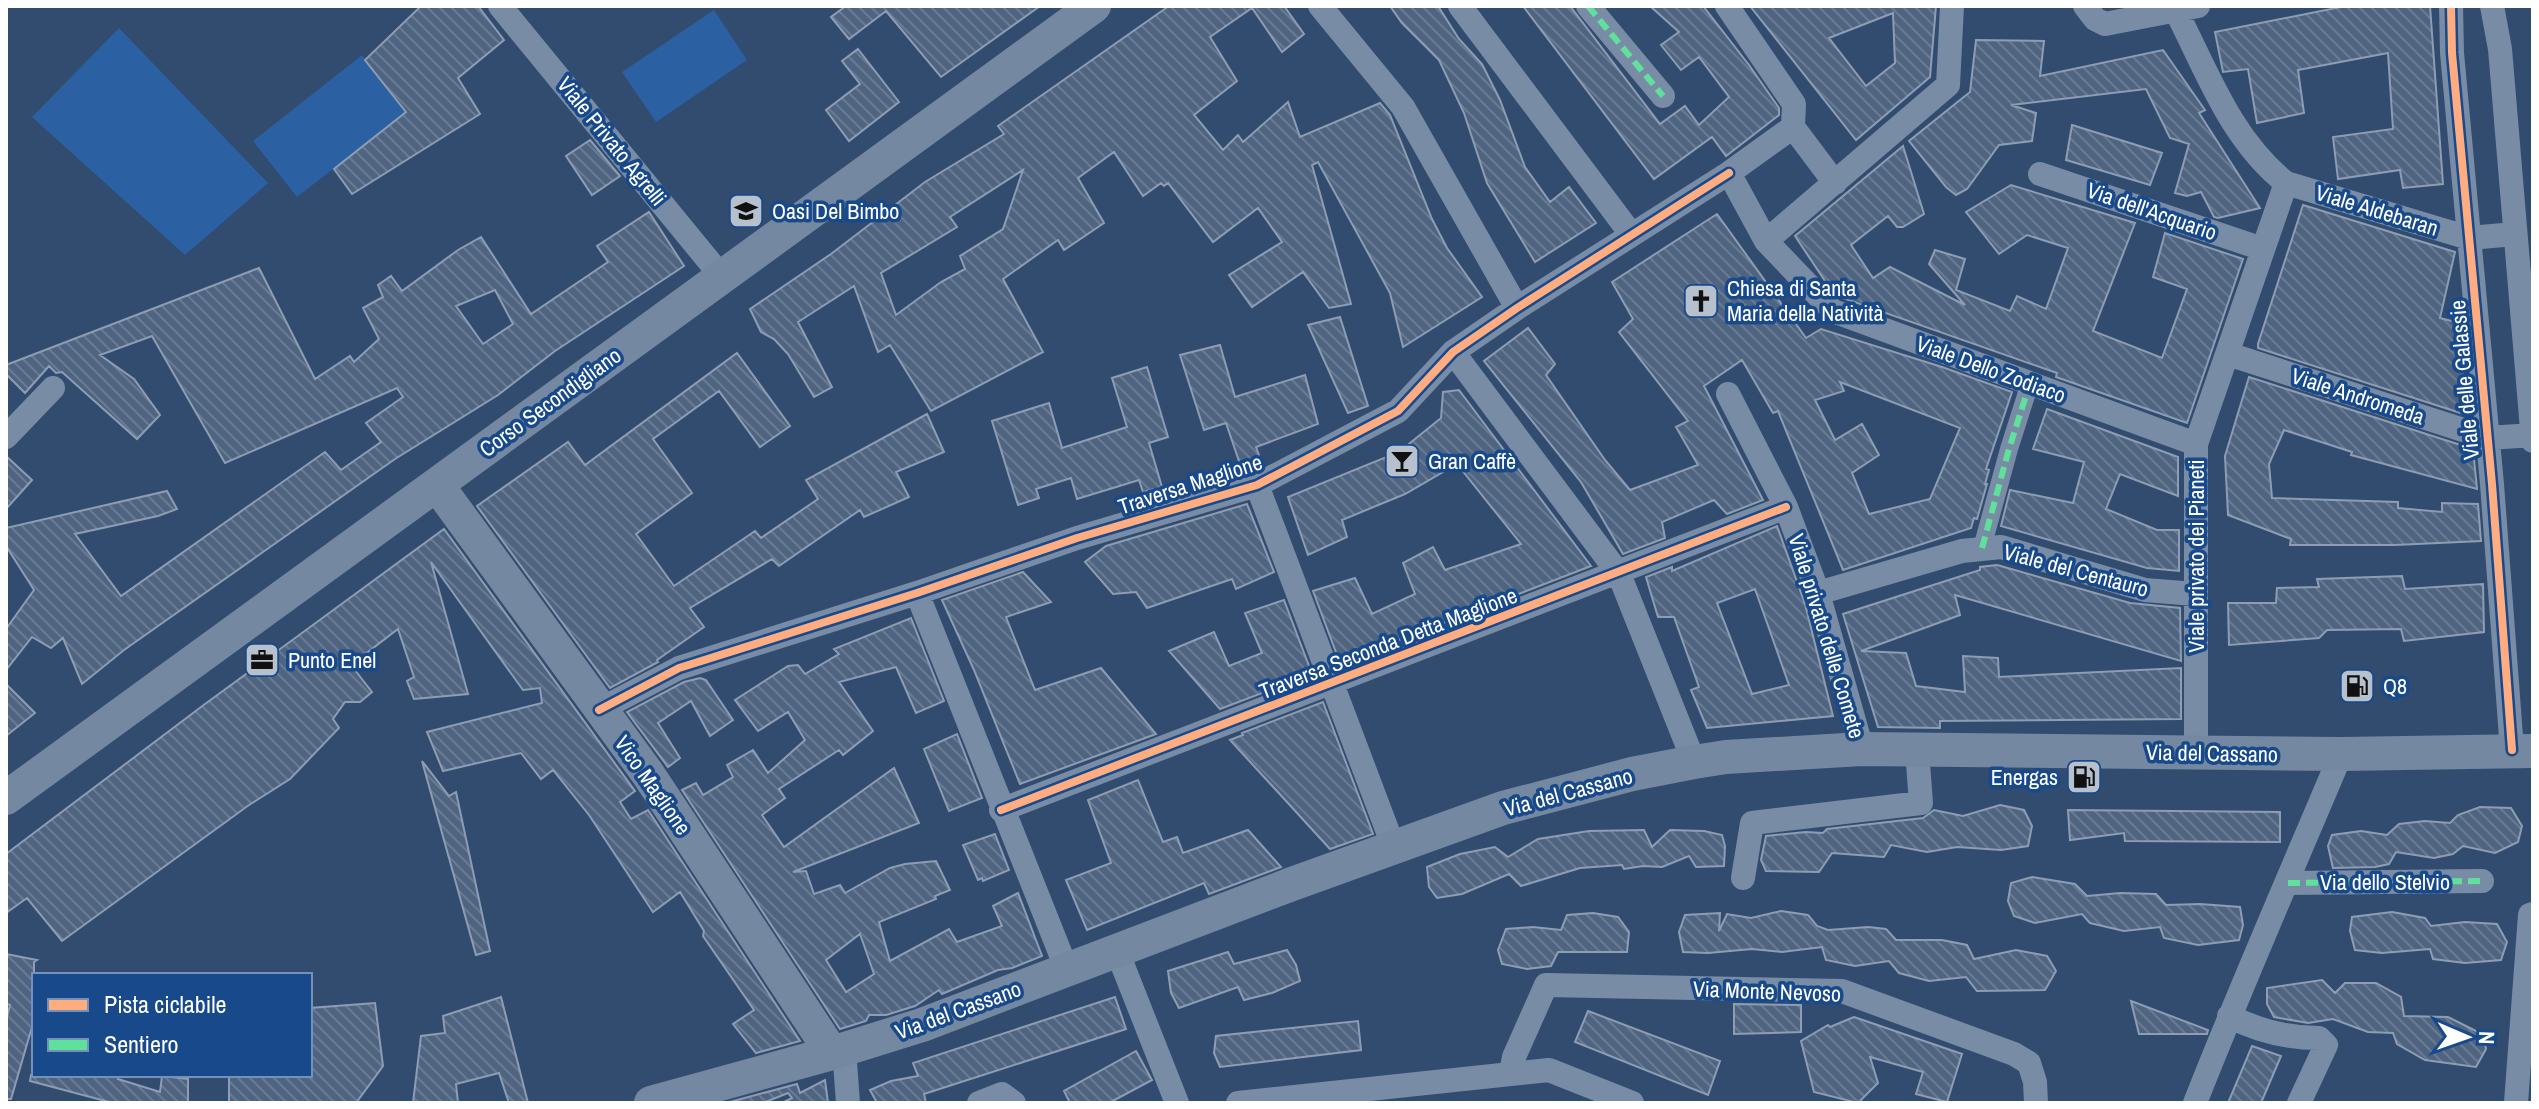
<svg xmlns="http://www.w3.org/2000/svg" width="2539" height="1109" font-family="'Archivo Narrow',sans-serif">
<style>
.pitch{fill:#2b60a2}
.building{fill:url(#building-back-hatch);stroke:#8d9db3;stroke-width:2;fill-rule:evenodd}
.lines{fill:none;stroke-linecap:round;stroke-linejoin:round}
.pedestrian{stroke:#798ca5;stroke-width:18}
.minor{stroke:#798ca5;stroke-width:24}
.secondary{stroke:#7588a1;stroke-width:34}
.quiet{stroke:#60e19b;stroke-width:6;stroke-dasharray:12 6;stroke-linecap:butt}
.cycleway-casing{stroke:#17498b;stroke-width:13}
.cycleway{stroke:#ffac80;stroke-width:8}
.labels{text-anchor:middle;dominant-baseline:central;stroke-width:7;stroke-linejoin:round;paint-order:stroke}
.street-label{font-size:22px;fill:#fff;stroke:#17498b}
.poi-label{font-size:22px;fill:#fff;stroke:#17498b;text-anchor:start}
</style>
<defs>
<pattern id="building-back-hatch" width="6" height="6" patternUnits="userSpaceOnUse" patternTransform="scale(2)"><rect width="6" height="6" fill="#4f6480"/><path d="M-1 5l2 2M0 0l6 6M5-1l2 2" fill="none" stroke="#697b93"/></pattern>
</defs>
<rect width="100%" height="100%" fill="#324c70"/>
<path class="pitch" d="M714 10 747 60 656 122 622 72Z
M119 28 268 183 185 255 32 117Z
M362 55 406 112 297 197 253 141Z"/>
<path class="building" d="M421 6H478L504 40 458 78 480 114 352 194 334 169 406 112 365 60Z
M846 6H1040L941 77 886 11 849 39 831 17Z
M1169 6H1284L1304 34 1282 52 1252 8 1210 37 1237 81 1194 115 1223 150 1238 135 1243 142 1288 102 1300 137 1380 103 1390 115 1432 219 1447 248 1482 297 1403 347 1390 293 1318 162 1312 165 1351 304 1329 308 1303 272 1252 307 1229 275 1282 242 1258 208 1213 242 1168 183 1164 186 1161 183 1143 196 1114 152 1078 178 1104 223 1064 250 1058 240 1003 279 1043 352 931 411 890 345 878 352 854 286 798 322 832 387 814 397 788 354 774 339 761 332 750 309 831 254 925 182 1004 134 998 126ZM1023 170 1003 229 960 256 965 269 941 282 896 315 881 273 957 227 950 217Z
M1390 6H1438L1459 39 1482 64 1500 100 1525 167 1550 202 1569 187 1596 223 1535 262 1487 183 1464 113 1439 60 1402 23Z
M1523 6H1570L1660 124 1685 106 1699 125 1729 97 1699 57 1681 70 1661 45 1679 32 1650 6H1703L1749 65 1779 108V115L1726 156 1712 137 1654 179Z
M1750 6H1936L1930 77 1856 140ZM1893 13 1895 63 1866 86 1829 38Z
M2346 6H2430L2443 184 2403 188 2400 170 2338 179 2333 137 2393 129 2388 53 2298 70 2304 113 2257 123 2248 69 2223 72 2215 32Z
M1976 40 2044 41 2040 76 2163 50 2205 110 2199 113 2260 208 2218 218 2214 217 2201 192 2187 196 2175 193 2189 144 2170 138 2146 89 2011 105 2036 113 2032 141 1999 145 1967 189 1956 195 1946 187 1909 141 1970 92Z
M858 49 899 102 849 141 826 110 860 84 842 61Z
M2072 125 2162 153 2150 185 2066 160Z
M590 140 620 176 592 195 566 156Z
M1903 146 1924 214 1903 227H1897L1888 216 1851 245 1873 278 1890 267 1965 305 1929 264 1935 250 1965 259 1956 290 2010 311 2017 296 2046 309 2068 248 2027 235 1999 254 1966 212 2011 185 2135 223 2093 331 2162 358 2187 289 2153 277 2165 233 2243 259 2187 423 2056 377 2057 373 1840 297 1825 281 1795 236Z
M2303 205 2455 252 2440 318 2459 323 2456 335 2460 342 2467 415 2258 348V344Z
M649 212 684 266 555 351 498 395 395 459 124 650 82 684 63 638 51 648 32 637 6 670V629L34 590 6 546V528L167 491 177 509 158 516 75 534 121 596 325 452 341 470 381 442 366 423 403 397 397 388 225 463 152 336 100 355 134 379 160 415 137 439 62 372 56 373 49 366 25 393 6 374V365L259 268 315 379 350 356 354 362 379 339 363 308 383 297 378 285 391 276 402 291 458 250 481 237 531 314 608 262 597 246ZM495 290 513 324 483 344 456 306Z
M1717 214 1806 338 1821 329 1942 367 2012 392 1986 469 1989 470 1985 484H1987L1977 519 1974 518 1971 528 1843 570 1778 411 1773 413 1742 360 1704 386 1763 500 1727 514 1714 500 1662 522 1665 538 1623 554 1581 482 1484 361 1528 328 1555 364 1546 375 1605 460 1630 490 1698 465 1676 427 1688 421 1619 332 1633 319 1612 282ZM1840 382 1960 428 1930 499 1869 514 1852 473 1879 455 1862 424 1835 440 1815 400 1844 391Z
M1340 317 1368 406 1348 413 1308 325Z
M1220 345 1235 397 1305 375 1318 424 1256 447 1260 458 1240 464 1226 423 1204 430 1180 355Z
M737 353 790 426 760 447 719 391 653 439 692 493 636 534 674 586 755 531 761 538 818 499 806 480 927 414 944 452 896 472 909 497 864 517 860 510 779 566 772 559 690 608 704 627 657 660 658 662 610 688 477 506 568 442 585 465Z
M1147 367 1168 437 1149 443 1162 487 1143 492 1139 480 1077 499 1071 478 1036 489 1039 498 1018 505 992 421 1049 403 1062 448 1127 427 1112 378Z
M2249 377 2473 449 2477 489 2351 455 2352 452 2284 430 2269 464 2272 498 2398 502V508L2442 512V503L2478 504 2481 541 2395 545H2290L2291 539 2228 515 2225 456Z
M1459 390 1591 566 1340 663 1313 591 1355 578 1372 614 1415 594 1403 563 1433 547 1445 570 1521 544 1457 464 1405 494 1342 520 1347 537 1308 555 1288 497 1399 452 1441 418 1443 392Z
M2047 409 2178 457V496L2120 474 2106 509 2157 530H2179V571L2147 568 2001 526 2010 490 2073 503 2084 462 2033 449Z
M6 456 32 480 6 509Z
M1247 504 1274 572 1236 589 1232 579 1147 608 1136 592 1113 594 1085 562 1106 546Z
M1777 526 1805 604 1833 716 1707 728 1691 690 1699 687 1674 617H1658L1646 577 1672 567V571ZM1755 589 1789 685 1752 694 1717 603Z
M444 529 635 791 620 802 631 819 648 810 800 1041 756 1053 733 1024 754 1010 703 936 704 931 680 892 653 912 589 815 553 770 541 779 521 753 443 771 427 732 542 703 540 688 523 690 431 562 468 694 414 699 407 681 414 677 398 629 351 665 372 692 360 702H345L333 719 339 728 290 779 249 805 62 941 27 898 6 913V854L205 704Z
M1997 565 2130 603 2180 608 2181 661 1955 595 1960 615 1861 651 1906 653 1916 686 1965 692 1963 656 1998 658 1999 677 2181 668V719L1940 721V728L1878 727 1843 614 1980 570V567Z
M1023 572 1051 602 1006 617 1035 690 1101 668 1156 734 1020 784 974 670 942 600Z
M2402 576 2405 589 2483 584 2484 632 2404 641 2401 629 2327 630 2319 638 2229 645 2228 603H2276L2277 588 2319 587 2317 579Z
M1284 600 1312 674 1220 709 1169 651 1214 632 1229 666 1262 653 1245 613Z
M911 618 944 701 916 713 896 667 839 682 873 731 843 755 839 750 779 789 785 798 762 815 784 847 894 768 919 823 793 872 806 871 814 894 840 885 845 893 890 868 905 864 936 861 950 890 935 896 936 899 879 922 890 961 949 929 957 942 1002 926 993 906 1018 893 1042 956 1012 968 998 970 942 994 939 990 915 1006 886 1015H869L866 1021 840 1029 682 790 696 783 703 795 733 777 727 765 753 750 768 773 805 740 788 712 758 731 735 700 788 666 798 665 805 674 839 654 834 649ZM860 934 874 974 846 992 826 960Z
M700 678 706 680 733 720 710 736 691 701 658 723 680 758 668 767 627 712 684 682Z
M6 684 35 713 6 736Z
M1323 702 1373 834 1330 849 1230 740 1243 735 1242 733Z
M957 734 982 798 949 811 924 749Z
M422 761 449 796 456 792 490 951 476 955Z
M1138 780 1163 842 1177 837 1183 853 1248 830 1281 867 1209 894 1204 883 1087 930 1066 880 1111 863 1088 800Z
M2000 805 2024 810 2032 826 2028 846 2001 850 1957 847 1927 852 1891 845 1884 857 1832 853 1819 872 1766 871 1761 860 1766 836 1806 832 1823 833 1827 829 1923 818 1934 810 1963 816Z
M2480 807 2511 808 2522 826 2518 842 2495 853 2463 846 2453 854 2434 858 2396 852 2389 864 2375 867 2333 868 2328 846 2332 835 2361 831 2387 835 2399 824 2425 821 2450 823 2458 815Z
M2068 810 2280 812V842L2125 841 2124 833 2070 840Z
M1644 830 1652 847 1670 830 1704 831 1722 835 1725 846 1724 866 1696 867 1689 856 1662 867 1643 866 1624 869 1622 865 1580 868 1521 886 1509 874 1462 894 1437 898 1429 887 1427 867 1460 854 1495 847 1508 857 1538 839 1589 831Z
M995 834 1009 870 983 881 982 878 978 880 963 845Z
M2032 877 2075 884 2087 896 2120 893 2156 894 2166 905 2200 904 2240 907 2243 925 2239 940 2198 945 2164 938 2160 927 2124 931 2090 923 2082 914 2035 923 2014 916 2008 901 2011 883Z
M1781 911 1808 915 1817 926 1828 930 1868 927 1886 929 1896 940H1942L1967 945 1974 959 2016 950 2047 956 2056 971 2045 990 1977 991 1966 977 1929 981 1899 973 1889 961 1855 966 1826 960 1822 947 1782 952 1752 949 1708 953 1683 952 1679 932 1685 915 1720 913 1719 931 1727 914 1751 918Z
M2392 912 2425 918 2431 926 2465 922 2497 924 2507 942 2501 960 2465 963 2433 959 2430 949 2382 953 2355 950 2350 931 2352 917Z
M1593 913 1618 917 1629 932 1627 952H1558L1551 966 1527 969 1502 964 1498 950 1506 929 1533 927 1561 930 1567 915Z
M1287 950 1296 965 1300 981 1272 993 1244 1000 1238 987 1179 1008 1171 993 1168 971 1228 952 1234 964Z
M6 954 37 960 34 962V1020L11 1099H6V1021L10 1005 6 1004Z
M2322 980 2335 993 2345 983H2376L2401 997 2404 1016 2448 1017 2484 1035 2486 1049 2476 1067 2425 1060 2397 1044 2393 1033 2368 1032 2333 1019 2308 1023 2274 1017 2267 1004V988Z
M501 997 528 1103H509L499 1073 456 1084 458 1103H413L421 1036 445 1033 443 1016Z
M1115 997 1126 1029 924 1094 926 1103H877L870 1090 891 1081 918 1076 913 1063Z
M2131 1001 2208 1030 2207 1034H2139Z
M375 1003 383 1066 356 1103H229V1075H310V1008Z
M1734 1004 1801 1005V1032L1734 1034Z
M1588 1011 1720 1061 1708 1095 1575 1042Z
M1854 1017 1962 1054 1947 1102 1916 1094 1923 1072 1870 1057 1878 1083 1858 1103 1814 1092 1801 1041 1828 1025 1830 1027Z
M1358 1021 1361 1050 1220 1067 1214 1053 1216 1036Z
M2252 1046 2281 1056 2261 1103H2228Z
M1136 1051 1152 1080 1109 1103H1070L1064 1091Z
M31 1075H119L118 1079 160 1092 162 1076 188 1079V1103H113L30 1081Z
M825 1080 828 1103H782L792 1098 788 1093 763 1103H726L797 1084 800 1093Z"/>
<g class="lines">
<path class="pedestrian" d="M1982 548 2009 449 2030 383"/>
<path class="minor" d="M500 6 722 277
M1320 6 1403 107 1517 308
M1460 6 1631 234
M1588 6 1663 96
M1727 6 1794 104 1793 127
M2085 6 2095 19 2105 24 2198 6
M2451 6 2452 53 2492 484 2512 750
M2492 6 2500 49 2533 441
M2176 11C2207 71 2231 140 2286 183L2469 238 2515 234
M2040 174 2263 249
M1835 183 1793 127 1729 173 1766 241 1948 85 1952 6
M1766 241 1833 311 2196 444
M1453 352 1619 574 1694 762
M2228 354 2488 438 2533 435
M1728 394 1786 507 1818 593 1862 749
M6 437 53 388
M1257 485 1394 848
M917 593 1067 970
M1818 593 1962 551 2001 547 2145 590 2195 594
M599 710 679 668 917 593 1077 538 1257 485 1398 411 1453 352 1517 308 1729 173
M2196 753V444L2286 183
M1001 810 1786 507
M1743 878 1752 823 1921 803 1917 750
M2288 883 2482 881
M1117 951 1177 1103
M2229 1016C2258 1031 2287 1038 2319 1038L2326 1045 2299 1103
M844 1049 848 1103
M1511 1073 1514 1057 1546 985 1842 991 2014 1054 2029 1063 2035 1082 2036 1103
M979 1103 1002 1094 1014 1103
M1238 1103 1549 1070 1632 1103
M2195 1103C2241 986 2292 870 2341 754
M2516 1103 2530 915 2533 914"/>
<path class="secondary" d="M437 485 648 774 832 1053
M6 798 1094 6
M651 1103 832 1053 922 1025 1292 884 1503 808 1632 774 1694 762 1726 757 1862 749 2341 754 2533 751"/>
<path class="quiet" d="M1588 6 1663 96
M1982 548 2009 449 2030 383
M2288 883 2482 881"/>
<g class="cycleway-casing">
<path id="cycleway" d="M2451 6 2452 53 2492 484 2512 750
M599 710 679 668 917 593 1077 538 1257 485 1398 411 1453 352 1517 308 1729 173
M1001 810 1786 507"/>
</g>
<use href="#cycleway" class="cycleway"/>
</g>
<defs>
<g id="school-square" transform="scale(1.8)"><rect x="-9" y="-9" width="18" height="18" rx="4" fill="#b7c0cd" stroke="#17498b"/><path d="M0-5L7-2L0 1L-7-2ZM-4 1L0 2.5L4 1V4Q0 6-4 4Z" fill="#111"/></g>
<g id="church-square" transform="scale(1.8)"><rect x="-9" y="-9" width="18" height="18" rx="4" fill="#b7c0cd" stroke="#17498b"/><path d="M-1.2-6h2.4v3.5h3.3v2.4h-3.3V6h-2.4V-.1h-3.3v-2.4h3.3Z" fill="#111"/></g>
<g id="bar-square" transform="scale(1.8)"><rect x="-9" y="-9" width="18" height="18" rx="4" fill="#b7c0cd" stroke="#17498b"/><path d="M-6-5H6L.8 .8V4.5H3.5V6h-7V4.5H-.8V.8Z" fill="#111"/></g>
<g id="office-square" transform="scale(1.8)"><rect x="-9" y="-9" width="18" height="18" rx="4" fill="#b7c0cd" stroke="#17498b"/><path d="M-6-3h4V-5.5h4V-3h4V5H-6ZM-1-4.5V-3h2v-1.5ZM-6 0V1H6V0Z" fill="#111"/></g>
<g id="fuel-square" transform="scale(1.8)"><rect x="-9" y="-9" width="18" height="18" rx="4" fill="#b7c0cd" stroke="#17498b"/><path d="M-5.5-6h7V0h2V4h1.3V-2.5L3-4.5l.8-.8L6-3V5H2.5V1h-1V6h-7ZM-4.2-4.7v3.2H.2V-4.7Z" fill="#111"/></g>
</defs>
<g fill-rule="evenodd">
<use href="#school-square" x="746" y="211"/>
<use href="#church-square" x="1701" y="301"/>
<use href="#bar-square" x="1402" y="461"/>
<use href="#office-square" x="262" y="660"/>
<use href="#fuel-square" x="2357" y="686"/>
<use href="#fuel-square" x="2084" y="777"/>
</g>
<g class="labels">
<g class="street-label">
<text transform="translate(612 141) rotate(51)">Viale Privato Agrelli</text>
<text transform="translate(2377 210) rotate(17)">Viale Aldebaran</text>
<text transform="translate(2152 211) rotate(19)">Via dell'Acquario</text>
<text transform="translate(1991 369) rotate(20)">Viale Dello Zodiaco</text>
<text transform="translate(2464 380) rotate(-95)">Viale delle Galassie</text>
<text transform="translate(2358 396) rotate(18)">Viale Andromeda</text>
<text transform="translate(550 402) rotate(-36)">Corso Secondigliano</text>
<text transform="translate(1190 484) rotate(-18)">Traversa Maglione</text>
<text transform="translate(2196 556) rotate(-90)">Viale privato dei Pianeti</text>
<text transform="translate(2076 570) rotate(15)">Viale del Centauro</text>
<text transform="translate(1827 636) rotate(73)">Viale privato delle Comete</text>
<text transform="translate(1388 643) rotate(-21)">Traversa Seconda Detta Maglione</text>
<text transform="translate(2212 753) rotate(1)">Via del Cassano</text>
<text transform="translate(653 785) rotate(55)">Vico Maglione</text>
<text transform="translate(1568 792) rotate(-15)">Via del Cassano</text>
<text x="2385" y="882">Via dello Stelvio</text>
<text transform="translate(1767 991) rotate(2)">Via Monte Nevoso</text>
<text transform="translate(958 1010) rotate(-20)">Via del Cassano</text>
</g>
<g class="poi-label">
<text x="772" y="211">Oasi Del Bimbo</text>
<text x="1727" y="288">Chiesa di Santa<tspan x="1727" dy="25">Maria della Natività</tspan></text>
<text x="1428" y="461">Gran Caffè</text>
<text x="288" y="660">Punto Enel</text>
<text x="2383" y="686">Q8</text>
<text x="2058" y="777" text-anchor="end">Energas</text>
</g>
</g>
<rect width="2539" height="1109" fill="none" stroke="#ffffff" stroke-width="16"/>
<rect x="32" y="973" width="280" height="104" fill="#17498b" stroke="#7492b9" stroke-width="2"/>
<rect x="48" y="999" width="40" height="12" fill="#ffac80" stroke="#7492b9" stroke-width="2"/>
<text x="104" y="1013" font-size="24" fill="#ffffff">Pista ciclabile</text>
<rect x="48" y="1039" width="40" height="12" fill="#60e19b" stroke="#7492b9" stroke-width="2"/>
<text x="104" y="1053" font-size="24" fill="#ffffff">Sentiero</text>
<g transform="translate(2467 1037) rotate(92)" stroke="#17498b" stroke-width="6" paint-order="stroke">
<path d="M0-6L14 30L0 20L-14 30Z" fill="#ffffff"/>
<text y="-12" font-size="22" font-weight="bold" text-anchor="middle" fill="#ffffff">N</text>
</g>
</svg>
